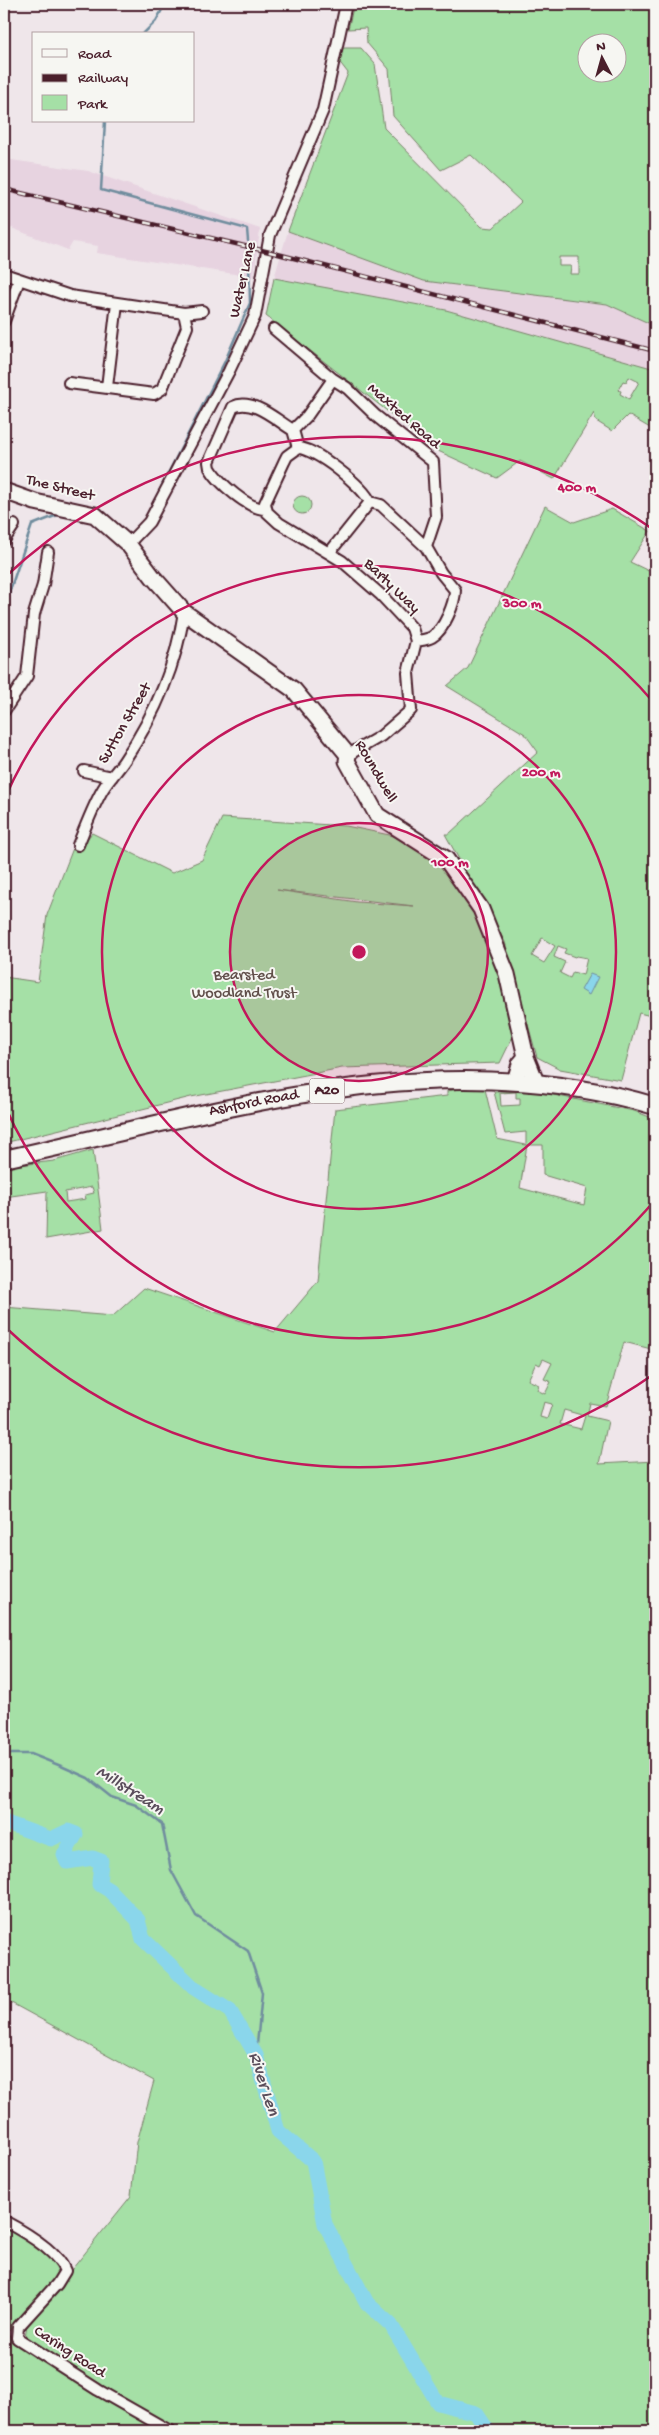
<svg xmlns="http://www.w3.org/2000/svg" width="659" height="2435" font-family="'Gochi Hand',sans-serif">
<style>
.built{fill:#e7d3e0}
.green{fill:#a5e0a6;stroke:#788068;fill-rule:evenodd}
.water{fill:#8ad6eb;stroke:#708d9e}
.lines{fill:none;stroke-linecap:round;stroke-linejoin:round}
.stream{stroke:#708d9e;stroke-width:2.5}
.river{stroke:#8ad6eb;stroke-width:15}
.street-casing{stroke:#4a1f2b;stroke-width:14}
.secondary-casing{stroke:#4a1f2b;stroke-width:19}
.primary-casing{stroke:#4a1f2b;stroke-width:20}
.street{stroke:#f6f6f2;stroke-width:10}
.secondary{stroke:#f6f6f2;stroke-width:15}
.primary{stroke:#f6f6f2;stroke-width:16}
.rail-casing{stroke:#4a1f2b;stroke-width:4.5}
.rail{stroke:#f6f6f2;stroke-width:2.5;stroke-dasharray:8;stroke-linecap:butt}
.ring{fill:none;stroke:#c2185b;stroke-width:2.5}
.labels{text-anchor:middle;dominant-baseline:central;stroke-width:4;stroke-linejoin:round;paint-order:stroke}
.shield{fill:#f6f6f2;stroke:#7e6067;stroke-width:1}
.shield-label{font-size:15px;font-weight:bold;fill:#4a1f2b}
.street-label{font-size:16px;fill:#4a1f2b;stroke:#f6f6f2}
.park-label{font-size:16px;fill:#614f4a;stroke:#f6f6f2}
.water-label{font-size:18px;font-style:italic;fill:#5a4d5b;stroke:#f6f6f2}
.centre{fill:#c2185b;stroke:#f6f6f2;stroke-width:2.5}
.ring-label{font-size:15px;text-anchor:middle;font-weight:bold;fill:#c2185b;stroke:#f6f6f2;stroke-width:4;stroke-linejoin:round;paint-order:stroke}
</style>
<rect width="100%" height="100%" fill="#efe6ea"/>
<filter id="ink" filterUnits="userSpaceOnUse"><feTurbulence type="fractalNoise" baseFrequency=".02" numOctaves="2"/><feDisplacementMap in="SourceGraphic" scale="10" xChannelSelector="R" yChannelSelector="G"/><feConvolveMatrix kernelMatrix="1 2 1 2 8 2 1 2 1" color-interpolation-filters="sRGB"/></filter>
<g filter="url(#ink)">
<path class="built" d="M4 159 88 171 260 229 254 277 97 253 98 246 73 242 68 250 4 225Z
M288 231 424 281 607 304 655 326V375L446 310 274 278Z"/>
<path class="green" d="M354 4H655V326L607 304 424 281 288 231 348 73 338 60 343 48H361L375 64 384 128 482 227 493 228 521 202 471 155 441 170 393 116 389 69 367 43 366 28 348 29ZM586 42H616V72H586ZM559 257H579V274H570L571 266H559Z
M274 278 446 310 655 369V431L628 415 612 431 596 421 594 413 554 479 520 461 497 478 438 451 266 316ZM629 377 639 382 629 399 620 394 621 391 618 390 623 381 626 382Z
M293 505a9 9 0 1 1 18 0a9 9 0 1 1-18 0Z
M545 506 574 522 612 509 650 531 630 562 655 574V1017L639 1013 621 1080 560 1069 537 1057 505 942 445 834H449L538 752 525 734 447 686 468 668ZM542 938 555 946 544 963 532 956ZM558 946 566 949 564 953 575 957 576 956 587 958 583 975 573 972 570 978 560 973 565 962 554 957Z
M222 818 346 826 404 838 452 875 472 910 504 980 516 1030 500 1063 342 1068 191 1097 4 1143V977L38 982 47 915 75 843 81 846 92 833 172 873 202 860ZM277 890 414 906 357 902Z
M484 1085 497 1139 526 1145V1132L505 1134 494 1092 533 1091 634 1111 655 1119V1350L624 1342 606 1406 590 1403 587 1416 608 1421 599 1464 655 1461V2431H215L212 2428 208 2431H176L25 2337 27 2325 131 2196 137 2142 154 2081 4 1999V1307L113 1316 144 1288 275 1332 318 1281 335 1109 447 1096V1091ZM516 1092V1098H520V1105L501 1106 500 1093ZM527 1145H543V1175L587 1188 584 1205 520 1188ZM543 1359 552 1363 544 1379 551 1382 545 1394 537 1390 539 1385 528 1380 536 1363 540 1365ZM544 1402 552 1404 547 1419 540 1417ZM564 1410 585 1416 581 1429 560 1424Z
M93 1150 103 1229 46 1239 47 1191 4 1197V1167L54 1161ZM92 1187 94 1193 85 1195 86 1199 66 1202 65 1192Z
M4 2225 20 2233 63 2270 8 2332 11 2339 158 2431H4Z"/>
<path class="water" d="M590 974 598 977 589 995 581 990Z"/>
<g class="lines">
<path class="stream" d="M143 34 156 21 165 4
M105 121 101 190 247 229 248 241
M149 511 225 361 250 303 249 261
M4 608 32 525 60 514
M4 1754H31L61 1766 88 1778 112 1797 136 1805 162 1824 171 1870 196 1916 248 1951 262 1993 256 2055"/>
<path class="river" d="M4 1822 51 1839 68 1831 76 1834 64 1855 67 1862 93 1858 101 1861 99 1884 109 1890 138 1920 143 1939 194 1988 230 2011 256 2055 278 2131 313 2161 325 2224 367 2303 391 2325 438 2403 476 2413 488 2431"/>
<g class="street-casing">
<path id="street" d="M4 274 70 296 184 313 187 327 162 389 154 394 69 383
M184 313 202 311
M4 321 19 280
M274 329 333 379 307 416 293 430
M333 379 347 388 376 416 433 462 436 517 426 547
M107 387 117 303
M370 502 381 505 426 547 441 573 455 590C455 603 444 630 432 637 427 640 421 640 416 641
M266 509C249 510 218 482 210 468L209 462 233 407C253 397 277 421 293 430L298 448
M4 540 14 525
M128 544 149 522 229 371 255 316 270 235 323 110 346 4
M330 552 370 502C363 486 315 448 298 448L287 456 284 462 265 503 267 512 279 523 342 561 381 595 412 628 416 641 408 673 411 710 381 736 348 755
M4 711 27 676 34 614 43 585 48 552
M84 771 112 777
M78 845C86 826 93 806 103 789 109 779 118 770 124 761 155 715 176 666 184 612
M4 2221C23 2231 57 2250 65 2271L57 2284 18 2327 17 2338 98 2390 170 2431"/>
</g>
<g class="secondary-casing">
<path id="secondary" d="M4 491 35 502 95 515 128 544 153 577 184 612 294 690 348 755 347 761 377 815 446 859 481 909 507 974 526 1057 536 1082
M515 1081 520 1064 526 1057"/>
</g>
<g class="primary-casing">
<g id="primary">
<path id="s1" d="M4 1159C219 1112 436 1041 655 1106"/>
</g>
</g>
<use href="#street" class="street"/>
<use href="#secondary" class="secondary"/>
<use href="#primary" class="primary"/>
<g class="rail-casing">
<path id="rail" d="M4 189 274 253 655 351"/>
</g>
<use href="#rail" class="rail"/>
</g>
</g>
<circle cx="359" cy="952" r="129" fill="#c2185b" fill-opacity=".12"/>
<g class="ring">
<circle cx="359" cy="952" r="129"/>
<circle cx="359" cy="952" r="257"/>
<path d="M655 1200A386 386 0 0 1 5 1106M5 798A386 386 0 0 1 655 704"/>
<path d="M654 1374A515 515 0 0 1 4 1326M4 578A515 515 0 0 1 654 530"/>
</g>
<g class="labels">
<rect class="shield" x="309.5" y="1078.5" width="35" height="25" rx="4"/>
<g class="shield-label">
<text x="327" y="1091">A20</text>
</g>
<g class="street-label">
<text transform="translate(244 280) rotate(-77)">Water Lane</text>
<text transform="translate(403 417) rotate(41)">Maxted Road</text>
<text transform="translate(60 489) rotate(14)">The Street</text>
<text transform="translate(391 587) rotate(44)">Barty Way</text>
<text transform="translate(126 724) rotate(-60)">Sutton Street</text>
<text transform="translate(375 772) rotate(60)">Roundwell</text>
<text stroke="none"><textPath href="#s1" startOffset="256">Ashford Road</textPath></text>
<text transform="translate(69 2353) rotate(33)">Caring Road</text>
</g>
<g class="park-label">
<text x="244" y="976">Bearsted<tspan x="244" dy="18">Woodland Trust</tspan></text>
</g>
<g class="water-label">
<text transform="translate(130 1791) rotate(32)">Millstream</text>
<text transform="translate(263 2084) rotate(72)">River Len</text>
</g>
</g>
<circle cx="359" cy="952" r="8" class="centre"/>
<g class="ring-label">
<text x="577" y="491">400 m</text>
<text x="522" y="607">300 m</text>
<text x="541" y="776">200 m</text>
<text x="450" y="866">100 m</text>
</g>
<rect width="659" height="2435" fill="none" stroke="#f6f6f2" stroke-width="20"/>
<rect x="10" y="10" width="639" height="2415" fill="none" stroke="#4a1f2b" stroke-width="2" filter="url(#ink)"/>
<rect x="32" y="32" width="162" height="90" fill="#f6f6f2" stroke="#b1a0a2"/>
<rect x="42" y="49" width="25" height="8" fill="#f6f6f2" stroke="#b1a0a2"/>
<text x="78" y="58" font-size="15" fill="#4a1f2b">Road</text>
<rect x="42" y="74" width="25" height="8" fill="#4a1f2b" stroke="#b1a0a2"/>
<text x="78" y="82" font-size="15" fill="#4a1f2b">Railway</text>
<rect x="42" y="95" width="25" height="15" fill="#a5e0a6" stroke="#b1a0a2"/>
<text x="78" y="108" font-size="15" fill="#4a1f2b">Park</text>
<g transform="translate(602 58) rotate(354)"><circle r="24" fill="#f6f6f2" stroke="#b1a0a2"/>
<path d="M0-4L9 19L0 12L-9 19Z" fill="#4a1f2b"/>
<text y="-8" font-size="14" font-weight="bold" text-anchor="middle" fill="#4a1f2b">N</text>
</g>
</svg>
